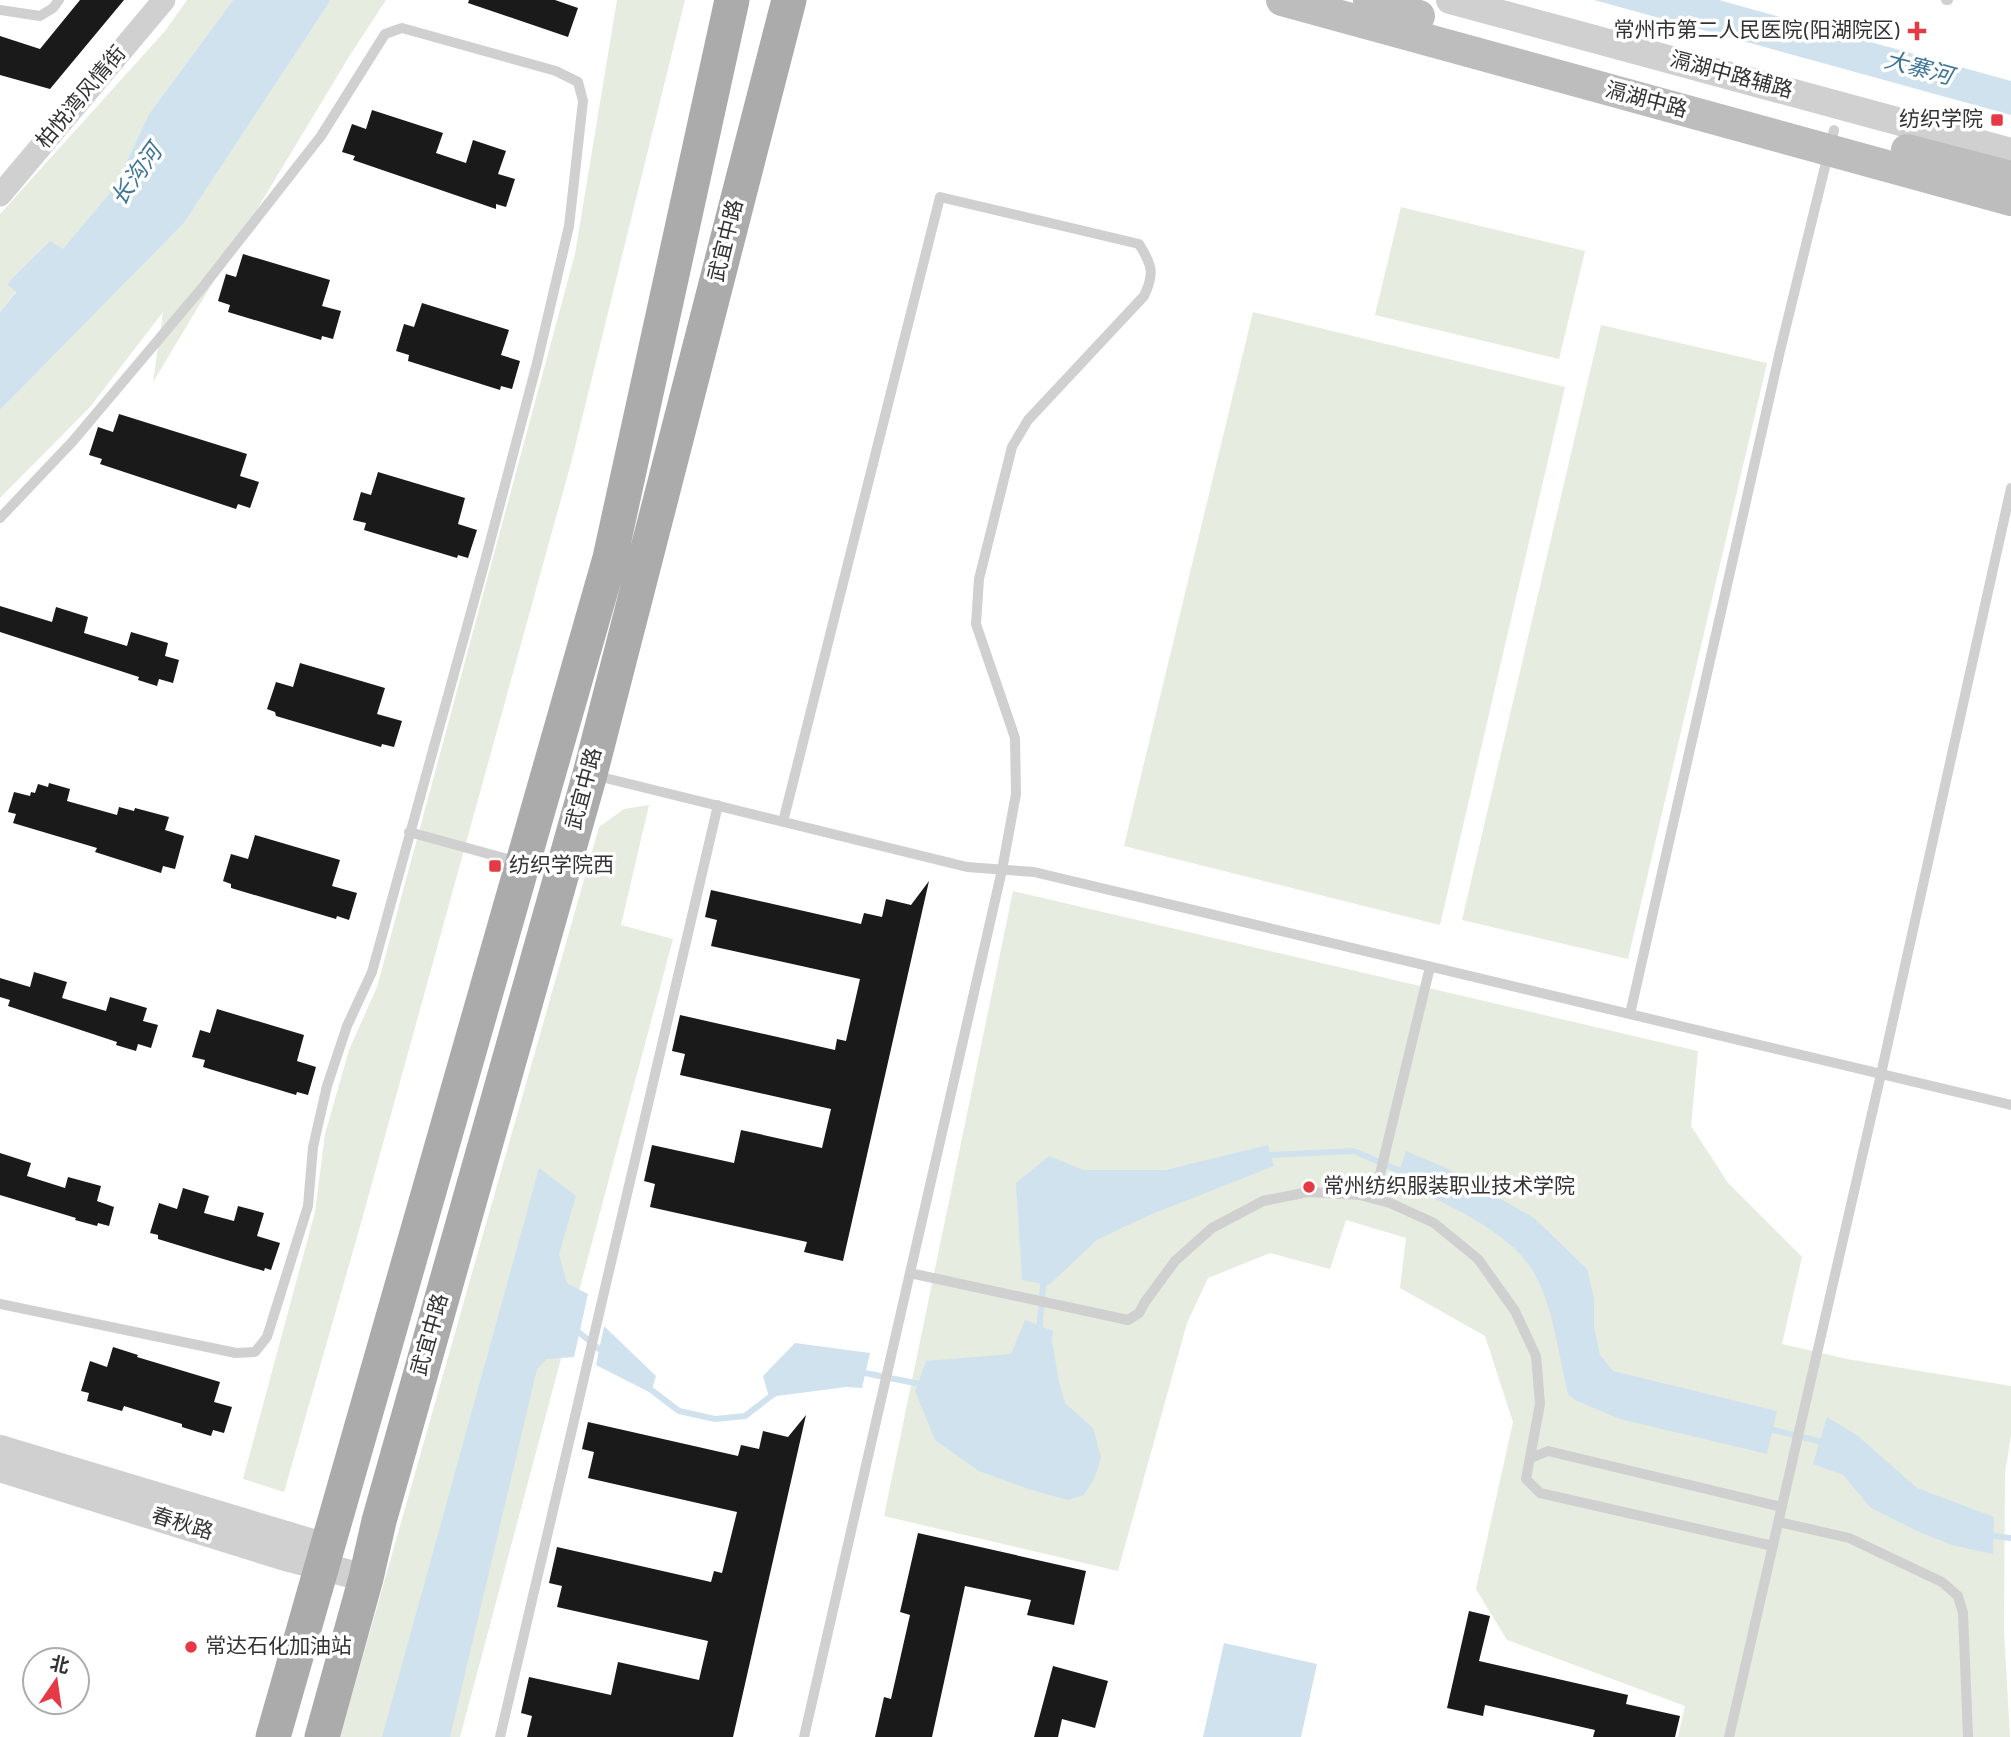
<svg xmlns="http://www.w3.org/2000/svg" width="2011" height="1737" font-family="Overpass,'Noto Sans SC',sans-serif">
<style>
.green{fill:#e6ecdf}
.water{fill:#cfe2ee}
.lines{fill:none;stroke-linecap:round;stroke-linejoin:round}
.stream{stroke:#cfe2ee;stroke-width:6}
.building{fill:#1a1a1a}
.service{stroke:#d0d0d0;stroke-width:10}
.minor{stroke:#d0d0d0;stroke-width:23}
.tertiary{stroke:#d0d0d0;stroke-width:28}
.secondary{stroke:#bdbdbd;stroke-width:32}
.primary{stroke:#ababab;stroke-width:35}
.poi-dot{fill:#e63946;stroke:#fff;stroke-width:2.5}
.labels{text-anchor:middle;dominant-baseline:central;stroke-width:7;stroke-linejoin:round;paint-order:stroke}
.poi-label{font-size:21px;fill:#333;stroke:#fff;text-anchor:start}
.street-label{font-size:21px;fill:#333;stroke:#fff}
.water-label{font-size:23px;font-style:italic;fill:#3f7597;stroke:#fff}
</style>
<rect width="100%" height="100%" fill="#fff"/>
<path class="green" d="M187 0H233L149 114 114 188 63 250 7 283 16 291 0 312V214L165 31Z
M331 0H386L350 55 153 382 163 312 90 407 0 498V410L184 223Z
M617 0H685L571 463 361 1223 284 1492 243 1479 315 1212 325 1134 349 1050 377 987 575 254Z
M1401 207 1585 251 1559 359 1375 315Z
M1253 312 1565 387 1440 925 1124 846Z
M1601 325 1767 363 1628 959 1462 920Z
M649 805 621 925 673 939 460 1737H340L599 827 624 809Z
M1013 891 1698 1051 1691 1126 1728 1183 1802 1257 1782 1344 1847 1359 2011 1386V1435L2005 1473 2004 1631 2010 1737H1678L1685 1706 1507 1640 1476 1589 1513 1422 1485 1336 1400 1288 1406 1238 1346 1220 1330 1269 1270 1253 1208 1278 1187 1323 1118 1571 884 1516Z"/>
<path class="water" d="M233 0H331L184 223 0 410V312L16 292 7 284 50 241 63 249 114 188 149 114Z
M1594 0H1719L2011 81V115Z
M1268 1145 1274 1166 1147 1216 1097 1240 1049 1285 1022 1280 1016 1183 1049 1156 1083 1170H1166Z
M1406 1151 1446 1168 1534 1218 1587 1269 1594 1299V1327L1600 1355 1613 1371 1777 1411 1767 1454 1620 1419 1575 1400 1568 1394C1558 1353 1554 1308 1533 1271 1509 1230 1438 1200 1396 1180Z
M539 1168 576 1196 559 1254 567 1283 588 1294 574 1357 547 1359 537 1369 450 1737H382Z
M1025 1320 1053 1331 1052 1341 1059 1382 1065 1403 1093 1428 1101 1458 1094 1479 1084 1495 1068 1500 1028 1489 979 1471 935 1440 915 1391 926 1361 1011 1354Z
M604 1326 656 1376 651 1393 596 1365Z
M795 1343 870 1353 862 1388 846 1387 769 1397 763 1376Z
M1827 1417 1858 1436 1917 1488 1994 1517 1993 1554 1952 1545 1919 1532 1871 1508 1843 1475 1813 1464Z
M1224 1643 1317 1664 1301 1737H1203Z"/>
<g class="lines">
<path class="stream" d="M1264 1157 1270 1155 1354 1151 1405 1173
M575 1329 604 1353
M1039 1331 1044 1276
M860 1372 925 1385
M646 1386 679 1411 715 1419 745 1416 775 1393
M1765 1428 1826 1443
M1986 1535 2011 1538"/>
</g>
<path class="building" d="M80 0H124L50 89 0 75V36L40 49Z
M469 0H555L578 8 568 37 468 3Z
M372 110 443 133 436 153 466 163 473 140 506 151 498 174 515 179 506 207 496 204V209L353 160 355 156 342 152 352 124 366 129Z
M243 254 330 280 322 306 341 311 333 339 322 336 321 340 228 312 230 305 218 301 226 274 236 277Z
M422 303 509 330 501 355 520 361 512 389 501 386 500 390 408 361 409 355 396 351 404 324 414 327Z
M119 414 247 454 240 476 259 482 250 508 238 504 236 509 100 464 102 459 89 455 98 427 113 432Z
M378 472 465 498 458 524 477 530 468 558 458 555 457 558 364 530 366 523 353 520 361 492 371 495Z
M0 606 52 622 56 607 88 617 84 633 127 646 131 632 168 643 165 656 179 660 173 683 159 679 157 686 138 680 139 677 0 632Z
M300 663 385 688 377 714 402 721 394 747 382 744 381 747 276 716 275 712 267 709 276 682 293 687Z
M49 783 70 789 67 801 117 815 119 807 134 811 135 808 169 817 165 830 184 836 175 869 163 866 161 873 95 852 97 848 13 823 16 814 8 812 14 792 30 796 31 792 35 793 38 784 48 787Z
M255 835 340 860 332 886 357 893 349 920 337 916 336 919 231 888V884L223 881 231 854 248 859Z
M929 881 843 1261 804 1252 807 1242 650 1207 655 1184 644 1181 652 1145 734 1163 741 1130 822 1148 831 1109 680 1075 685 1054 672 1051 680 1015 835 1050 837 1039 846 1041 860 979 711 946 717 920 705 917 711 890 861 924 864 913 882 917 886 899 911 905Z
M34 972 67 982 62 998 106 1011 110 997 147 1008 143 1021 158 1025 151 1048 138 1044 136 1051 116 1045 117 1042 8 1006 10 1000 0 997V978L30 987Z
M217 1009 304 1035 297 1061 316 1067 308 1095 297 1092 296 1095 203 1067 205 1060 192 1057 200 1030 210 1033Z
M0 1153 31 1163 27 1176 65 1188 68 1177 101 1186 97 1201 114 1207 109 1226 98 1223 97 1226 75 1220 76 1218 0 1195Z
M183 1188 209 1196 204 1213 234 1221 238 1206 264 1213 257 1236 280 1243 271 1270 265 1268 264 1271 220 1258 158 1239V1235L150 1233 159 1203 177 1209Z
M113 1347 138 1355 137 1357 220 1382 214 1402 232 1407 224 1433 213 1430 211 1436 182 1427V1424L124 1406 122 1411 87 1401 89 1393 81 1391 90 1361 107 1367Z
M806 1415 733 1737H527L532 1716 521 1713 529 1677 611 1695 618 1662 699 1680 708 1641 557 1607 562 1586 549 1583 557 1547 711 1582 714 1571 722 1573 737 1512 588 1478 594 1452 582 1449 588 1422 738 1456 741 1445 759 1449 763 1431 788 1437Z
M918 1533 1086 1571 1074 1625 1027 1615 1031 1600 965 1586 932 1737H875L884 1697 891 1699 910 1615 900 1612Z
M1469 1611 1490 1616 1479 1661 1628 1695 1626 1704 1680 1716 1675 1737H1593L1595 1730 1485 1705 1483 1716 1447 1708Z
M1053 1666 1108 1681 1095 1728 1062 1719 1058 1737H1034Z"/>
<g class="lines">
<path class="service" d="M1946 0H1948
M0 10 40 16 53 8 59 0
M0 518 73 441 202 288 321 136 385 34 402 28 556 71 578 82 583 101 569 226 537 363 485 561 372 972 347 1026 327 1086 313 1147 308 1206 267 1337 255 1352 236 1353 0 1304
M593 775 967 867 1034 872 2011 1105
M783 822 940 197 1139 244C1152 265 1155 273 1144 296L1028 420 1012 447 979 579 976 624 1015 738 1016 794 1002 870 804 1737
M409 832 518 862
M1630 1014 1780 351 1834 130
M1374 1199 1430 967
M910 1273 1128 1320 1139 1313 1145 1302 1175 1261 1212 1228 1263 1201 1308 1192 1360 1195 1390 1203 1434 1223 1478 1259 1515 1311 1536 1356 1540 1404 1526 1479 1540 1493 1773 1546
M1531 1458 1548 1451 1782 1507
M1779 1522 1849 1538 1942 1582 1958 1596 1963 1613 1968 1737
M500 1737 718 805
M1729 1737 1881 1074 2011 488"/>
<path class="minor" d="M0 195 164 0"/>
<path class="tertiary" d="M1450 0 2011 152
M0 1449 326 1547
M0 1468 285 1557 366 1578"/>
<path class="secondary" d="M1282 0 2011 200
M1369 0 1419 16
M1907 150 2011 177"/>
<path class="primary" d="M273 1737 610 558 732 0
M322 1737 366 1578 379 1521 590 774 789 0"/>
</g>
<g class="poi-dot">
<path d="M1913.5 20.5h7v7h7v7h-7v7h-7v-7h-7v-7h7z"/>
<rect x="1990" y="113" width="14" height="14" rx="3.5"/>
<rect x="488" y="859" width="14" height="14" rx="3.5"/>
<circle cx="1309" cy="1187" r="7"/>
<circle cx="191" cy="1647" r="7"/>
</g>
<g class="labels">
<g class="poi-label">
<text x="1901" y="31" text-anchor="end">常州市第二人民医院(阳湖院区)</text>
<text x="1983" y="120" text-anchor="end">纺织学院</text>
<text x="509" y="866">纺织学院西</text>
<text x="1323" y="1187">常州纺织服装职业技术学院</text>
<text x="205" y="1647">常达石化加油站</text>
</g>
<g class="street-label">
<text transform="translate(1731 76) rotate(15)">滆湖中路辅路</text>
<text transform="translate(82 98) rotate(-50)">柏悦湾风情街</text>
<text transform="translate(1646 101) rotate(15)">滆湖中路</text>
<text transform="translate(727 241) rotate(-76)">武宜中路</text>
<text transform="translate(585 789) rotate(-75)">武宜中路</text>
<text transform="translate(431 1335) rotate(-74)">武宜中路</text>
<text transform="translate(182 1525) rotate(17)">春秋路</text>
</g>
<g class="water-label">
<text transform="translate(1918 70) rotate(15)">大寨河</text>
<text transform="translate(138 176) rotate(-54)">长沟河</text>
</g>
</g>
<g transform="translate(56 1681) rotate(13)"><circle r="33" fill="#ffffff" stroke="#adadad" stroke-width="2"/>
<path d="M0-5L12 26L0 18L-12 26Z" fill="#e63946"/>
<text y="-10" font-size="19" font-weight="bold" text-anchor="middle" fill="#333333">北</text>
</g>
</svg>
